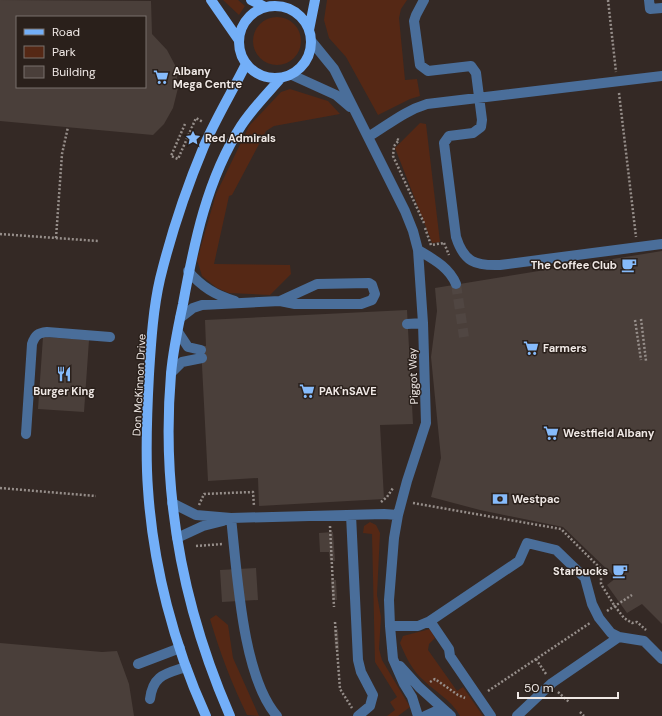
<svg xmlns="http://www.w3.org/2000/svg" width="662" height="716" font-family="'DM Sans',sans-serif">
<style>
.green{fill:#552815}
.building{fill:#4a3f3a;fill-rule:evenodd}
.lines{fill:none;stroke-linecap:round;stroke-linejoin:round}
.minor-tunnel{stroke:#504642;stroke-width:10;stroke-dasharray:10 5;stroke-linecap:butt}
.path{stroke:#968e8a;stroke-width:2.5;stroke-dasharray:2 2;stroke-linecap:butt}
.minor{stroke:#4a6e9a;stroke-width:10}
.major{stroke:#73aff8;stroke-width:10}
.labels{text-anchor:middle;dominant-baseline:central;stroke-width:3;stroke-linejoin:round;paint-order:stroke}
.poi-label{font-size:11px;font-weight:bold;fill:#efe8e5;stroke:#2a201b;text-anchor:start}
.street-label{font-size:11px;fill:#efe8e5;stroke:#2a201b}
</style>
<rect width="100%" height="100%" fill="#342925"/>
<path class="green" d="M223 0H238L245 6 239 15Z
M327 0H407L401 9 399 18 405 80 417 79 420 96 410 99 378 115 346 57 329 38 324 20Z
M253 41a24 24 0 1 1 48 0a24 24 0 1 1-48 0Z
M290 89 328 101 340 114 274 126 266 131 232 195 229 196 214 264 290 265 291 274 270 295 229 293 217 288 202 276 197 260 216 194 249 126 281 92Z
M420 123 426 124 440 242 432 243 431 240 395 148Z
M370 522 376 525 380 533 377 595 381 617 379 649 382 660 410 707 398 716H387L395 710 390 702 397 697 375 662 372 534 363 533 364 526Z
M216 615 228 625 233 658 259 716 247 715C232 684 220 653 210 619Z
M430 629 435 638 429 644 428 650 457 691 463 687 483 716H460C451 699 432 690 419 676 410 666 405 655 400 643L403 636Z"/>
<path class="building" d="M0 0 151 1 152 34 167 50 176 67 178 88 173 108 164 124 153 135 0 121ZM17 17H145V87H17Z
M662 251V624L642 604 627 613 607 585 616 578 563 527 480 510 431 497 441 458 431 357 437 311 435 288Z
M407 310 413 424 380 425 384 499 259 506 258 478 208 481 201 346H206L205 320Z
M43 337 89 340 84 412 38 409Z
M333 532 335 561H330L329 552H320L319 533Z
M256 568 258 600 222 602 220 570Z
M331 580H336L337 600H332Z
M334 629H338L339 649H335Z
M0 643 102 652 117 651 129 684 134 716H0Z"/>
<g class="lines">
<path class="minor-tunnel" d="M456 284 464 337"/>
<path class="path" d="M608 0 616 72
M619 93 636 237
M185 124 171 156 178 159 196 118 203 122
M397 139 399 140 394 146 393 156 424 223
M425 228 431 245 444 243
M0 234 98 241
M56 238 62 154 68 127
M444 243 449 255
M641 319 646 361
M635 320 641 360
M0 488 96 496
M381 502 387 497 393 488
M413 503 561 529 601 569V584L614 605 624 618 632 623 637 622 646 630
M199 505 204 494 253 492 254 506
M330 526 334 607
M196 546 223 544
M607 611 632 595
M335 622 340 689 352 708
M536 659 546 674
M430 682 435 679 458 695 465 698
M488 691 590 623
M558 692 569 702
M580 712 584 716"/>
<path class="minor" d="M424 0 416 15 414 21 420 65 428 71 471 66 476 73 482 120 481 127 473 133 449 136 444 143 456 237C464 262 475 266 500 265L662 244
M649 0 650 9 662 8
M312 42 334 69 405 211 413 231 418 250 423 323 426 423 407 481 398 515 394 538 389 600 390 626 393 659 404 684 412 697 418 716
M292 75 336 95 350 107
M368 137C388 125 404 111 427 104L662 76
M418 250C433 259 449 267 456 284
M188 271C202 287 215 295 235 301
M180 318 193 308 202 305 280 301 295 304H361L372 300 375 294 372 285 369 283 317 284 280 301
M407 324 423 323
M178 332 188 347 201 350
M171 373 182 362 202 358
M26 434 32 344C35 335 38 333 47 332L110 337
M172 503 196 515 231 518 384 514 398 515
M351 515 358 660 361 672 373 695 370 706 358 716
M231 518C237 570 242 677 277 716
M177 538 203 526 223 521
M430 621 449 649 450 656 491 716
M390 626H418L430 621 519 561 527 543 556 550 585 578 592 604 599 618 611 633 619 637 644 641 662 659
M138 664 180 648
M400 666 419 687 451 716
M150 699C153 675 165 674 186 667
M425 716 436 711 448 713
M517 716 552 683 619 637"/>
<path class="major" d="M211 0 238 39
M251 0 265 7
M239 42a36 36 0 1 1 72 0a36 36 0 1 1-72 0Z
M309 30 315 0
M206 716C174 646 153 566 148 489 145 451 147 411 149 374 151 343 153 309 160 279 171 234 186 189 204 146 216 118 232 92 246 64
M230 716C183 608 161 492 171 374 173 351 178 327 183 304 194 243 207 179 241 126 252 109 267 94 280 79"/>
</g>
<defs>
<g id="supermarket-bare" transform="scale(1.2)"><path d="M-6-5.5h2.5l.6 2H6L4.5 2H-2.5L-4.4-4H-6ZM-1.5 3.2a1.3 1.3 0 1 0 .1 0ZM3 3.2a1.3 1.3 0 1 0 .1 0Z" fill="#86bbfb" stroke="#2a201b" stroke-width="2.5" paint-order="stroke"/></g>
<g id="sight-bare" transform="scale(1.2)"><path d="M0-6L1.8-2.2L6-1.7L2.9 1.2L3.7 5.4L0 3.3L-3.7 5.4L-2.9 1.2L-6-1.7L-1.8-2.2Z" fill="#86bbfb" stroke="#2a201b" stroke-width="2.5" paint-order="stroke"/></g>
<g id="cafe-bare" transform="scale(1.2)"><path d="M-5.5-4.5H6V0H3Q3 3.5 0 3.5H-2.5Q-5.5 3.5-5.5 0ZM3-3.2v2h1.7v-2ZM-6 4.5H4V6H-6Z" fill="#86bbfb" stroke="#2a201b" stroke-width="2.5" paint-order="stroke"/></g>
<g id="restaurant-bare" transform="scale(1.2)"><path d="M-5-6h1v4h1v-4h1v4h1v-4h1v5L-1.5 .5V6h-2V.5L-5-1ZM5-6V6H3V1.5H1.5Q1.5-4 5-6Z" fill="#86bbfb" stroke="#2a201b" stroke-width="2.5" paint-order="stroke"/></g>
<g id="bank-bare" transform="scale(1.2)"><path d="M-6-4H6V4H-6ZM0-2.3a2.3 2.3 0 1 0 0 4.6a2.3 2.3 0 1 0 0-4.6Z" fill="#86bbfb" stroke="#2a201b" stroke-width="2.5" paint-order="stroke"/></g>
</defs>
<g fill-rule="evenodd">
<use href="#supermarket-bare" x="161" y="77"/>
<use href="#sight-bare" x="193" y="138"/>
<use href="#cafe-bare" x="629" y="265"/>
<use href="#supermarket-bare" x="531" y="348"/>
<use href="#restaurant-bare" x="64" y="374"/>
<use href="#supermarket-bare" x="307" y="391"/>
<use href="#supermarket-bare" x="551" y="433"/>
<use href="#bank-bare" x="500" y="499"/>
<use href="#cafe-bare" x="620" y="571"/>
</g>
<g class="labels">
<g class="poi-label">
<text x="173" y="71">Albany<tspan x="173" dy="13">Mega Centre</tspan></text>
<text x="205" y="138">Red Admirals</text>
<text x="617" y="265" text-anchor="end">The Coffee Club</text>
<text x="543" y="348">Farmers</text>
<text x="64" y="391" text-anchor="middle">Burger King</text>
<text x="319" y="391">PAK'nSAVE</text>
<text x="563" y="433">Westfield Albany</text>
<text x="512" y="499">Westpac</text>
<text x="608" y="571" text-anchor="end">Starbucks</text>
</g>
<g class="street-label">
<text transform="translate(413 376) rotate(-92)">Piggot Way</text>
<text transform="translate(139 385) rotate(-87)">Don McKinnon Drive</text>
</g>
</g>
<rect x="16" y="16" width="130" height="72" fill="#2a201b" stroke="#79706c"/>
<rect x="24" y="29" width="20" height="6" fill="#73aff8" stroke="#79706c"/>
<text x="52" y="36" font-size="12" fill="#efe8e5">Road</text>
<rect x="24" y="46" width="20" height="12" fill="#552815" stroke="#79706c"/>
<text x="52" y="56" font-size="12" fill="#efe8e5">Park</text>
<rect x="24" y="66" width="20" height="12" fill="#4a3f3a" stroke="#79706c"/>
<text x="52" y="76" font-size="12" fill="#efe8e5">Building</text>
<path d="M518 692v6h100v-6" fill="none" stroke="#efe8e5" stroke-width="2"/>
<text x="524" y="692" font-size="12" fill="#efe8e5" stroke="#2a201b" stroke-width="3" paint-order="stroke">50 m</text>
</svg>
